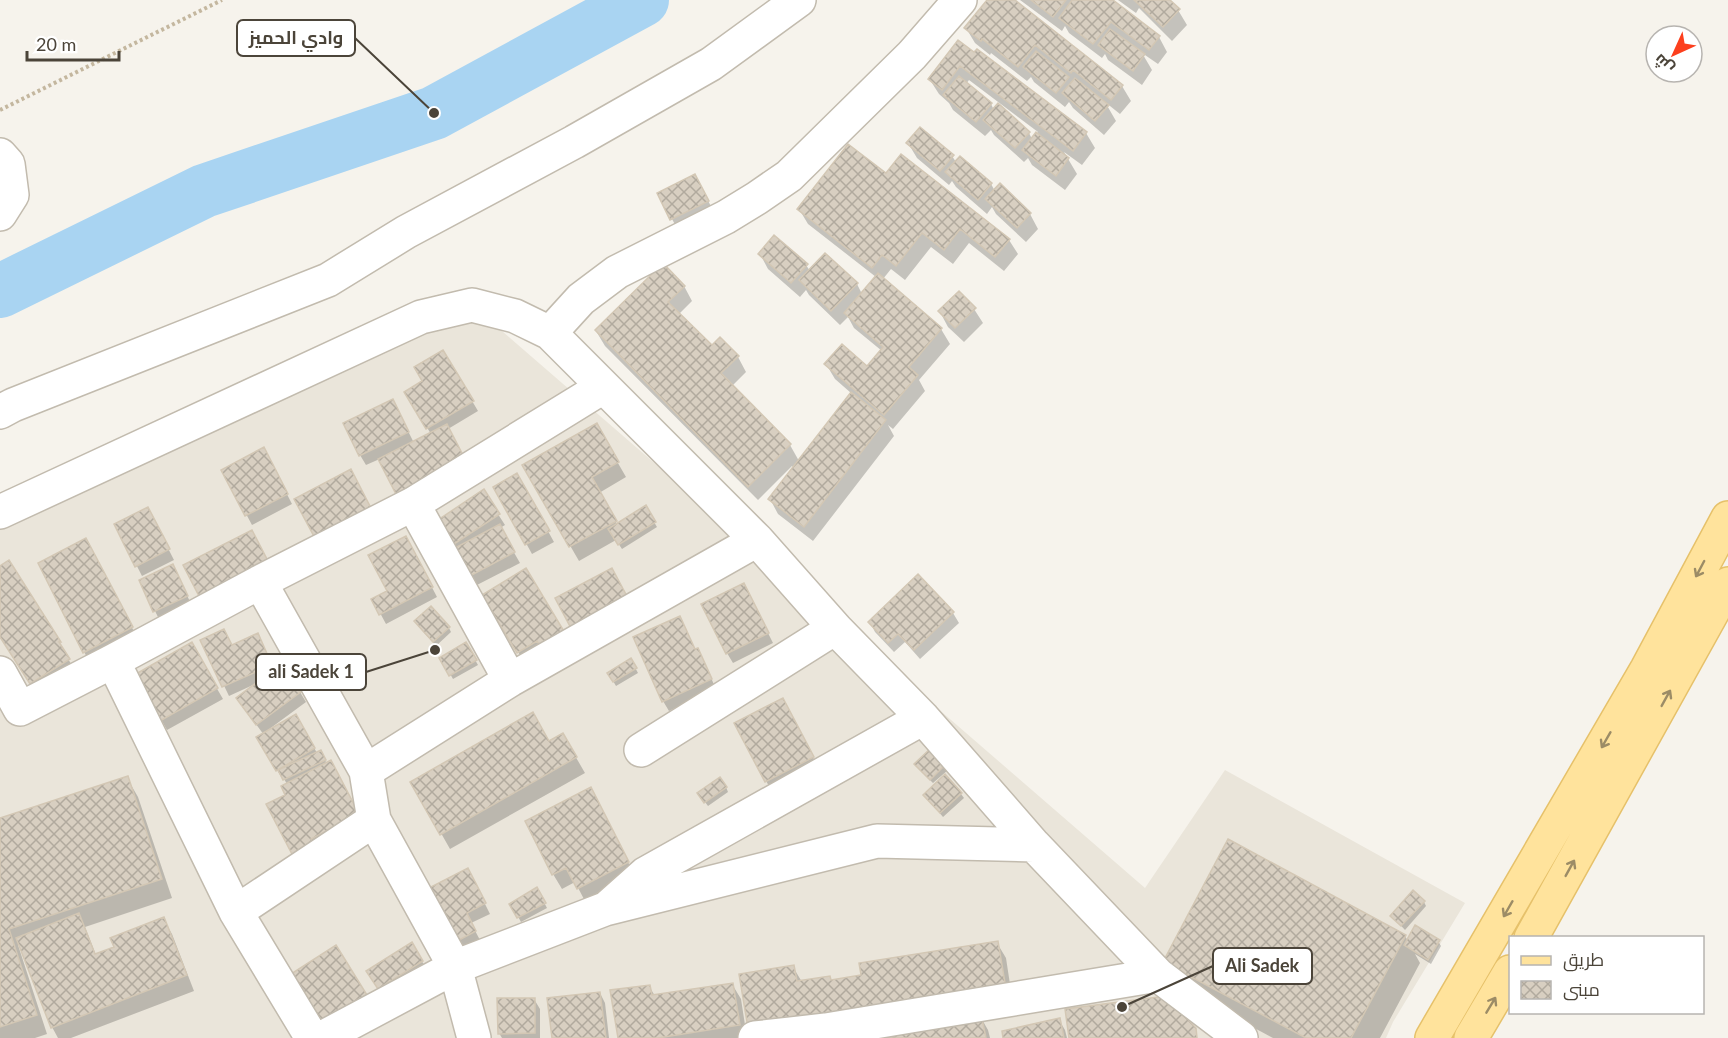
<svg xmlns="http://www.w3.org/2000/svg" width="1728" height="1038" font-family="Lato,Cairo,sans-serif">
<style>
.residential{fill:#eae5da}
.shadow{fill:#0003;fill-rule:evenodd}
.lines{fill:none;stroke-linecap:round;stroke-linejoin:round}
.river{stroke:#a9d4f2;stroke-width:54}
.building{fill:url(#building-cross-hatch);stroke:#d3c7b4;stroke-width:1.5}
.minor-casing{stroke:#c2bbae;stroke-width:36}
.major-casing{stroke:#e6c16a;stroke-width:36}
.path{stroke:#c4b79f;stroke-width:4;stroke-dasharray:3 3;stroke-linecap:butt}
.minor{stroke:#fff;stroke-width:33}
.major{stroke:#ffe39c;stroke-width:33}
.oneway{stroke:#9c8c66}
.leader{fill:none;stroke:#4b4439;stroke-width:2}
.callout-dot{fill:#4b4439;stroke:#fff;stroke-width:2}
.callout{fill:#fff;stroke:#4b4439;stroke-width:2}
.callout-label{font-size:18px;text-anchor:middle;font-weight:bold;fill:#4b4439}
</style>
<defs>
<pattern id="building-cross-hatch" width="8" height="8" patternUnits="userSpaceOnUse" patternTransform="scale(1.5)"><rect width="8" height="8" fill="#d8cfc1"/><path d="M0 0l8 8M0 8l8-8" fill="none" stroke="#b1aa9e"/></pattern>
</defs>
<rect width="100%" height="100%" fill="#f6f3ec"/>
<path class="residential" d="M472 305 1145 888 1225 770 1465 903 1393 1022 1386 1038H0V529Z"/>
<path class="shadow" d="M989 0H1013L1122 86 1131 101 1120 114 1105 102 1116 121 1104 135 1073 108 1069 102 1065 107 1034 82 1031 77 1027 81 991 53 990 55 975 43 966 28Z
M1020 0H1110L1159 37 1167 52 1158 64 1142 53 1152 70 1142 85 1108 60 1105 54 1102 58 1069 33 1065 26 1062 31Z
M1118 0H1167L1178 10 1187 25 1172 41 1139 8 1136 13Z
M977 51 1086 133 1095 148 1082 165 1064 152 1077 174 1065 190 1032 165 1028 158 1024 162 994 135 991 130 985 136 953 110 949 103 939 94 930 80 974 54ZM969 80 1038 132 1032 139 1029 133 994 110 991 104 966 84Z
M908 143 952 156 956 162 991 184 995 191 1030 214 1038 229 1026 242 996 214 992 207 987 214 956 187 952 181 949 185 917 158Z
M886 175 1009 240 1018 254 1004 271 969 243 953 264 931 247 905 280 891 269 883 279 941 329 950 344 919 380 925 391 893 429 888 425 894 436 813 541 778 514 770 499 794 468 792 466 758 500 605 346 596 331 684 286 692 301 679 314 712 348 720 339 738 357 746 372 732 386 790 445 799 461 851 393 835 379 826 364 867 368 882 351 854 328 848 317 840 325 809 295 806 290 800 297 768 269 760 254 806 265 810 271 857 284 862 294 876 277 808 224 799 209Z
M703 191 716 216 680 234 672 219Z
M974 309 983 323 964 342 948 327 940 312Z
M443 352 478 411 448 429 366 465 360 455 398 411 414 443 431 434 406 393 424 381Z
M596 425 626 477 599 493 617 524 645 507 657 527 622 549 616 540 579 561 524 466Z
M269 459 292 504 252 525 223 471Z
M517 475 554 542 532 554 495 487Z
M483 491 505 525 500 528 520 563 475 586 442 532Z
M153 519 174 560 142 576 116 525Z
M411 547 437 597 386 624 373 600 389 592Z
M94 554 140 643 93 667 84 652Z
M9 562 59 642 77 675 40 698 0 635V568Z
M178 576 192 606 160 621 155 611Z
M918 576 953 613 959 623 920 659 905 642 894 652 875 632 870 622Z
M484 595 572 649 524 662Z
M749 595 773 643 733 663 727 653Z
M418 626 449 628 451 632 436 646Z
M202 640 232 647 263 645 276 675 269 678 272 683 300 692 306 702 268 730 269 731 296 716 317 753 320 752 366 829 318 854 287 795V784L284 779 283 780 258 738 264 735 244 708 253 685 229 696Z
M191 644 223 699 167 730 136 675Z
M466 644 478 665 453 679 441 658Z
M695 650 703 660 716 689 669 711 663 701Z
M631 660 638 673 616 686 609 674Z
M788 709 818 767 772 791 766 781Z
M563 735 585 773 450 849 412 782 549 743Z
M945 765 948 770 933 783 919 769Z
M127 778 138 797 172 898 85 927 96 955 116 948 163 919 172 934 194 991 71 1038H58L52 1027 20 944 18 945 47 1034 35 1038H0V820Z
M726 787 728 792 708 806 702 798Z
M961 794 964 798 943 817 925 796Z
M599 804 636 878 586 903 575 882 562 889 553 874Z
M473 880 490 914 471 923 481 942 457 954 451 944Z
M537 889 547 908 521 922 511 904Z
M1424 902 1426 906 1405 930 1392 916Z
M1405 936 1408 941H1438L1441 946 1431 964 1415 954 1420 963 1380 1038H1273L1180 988 1165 962Z
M997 943 1006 958 1013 1004 788 1038 793 967 802 982 831 981 863 976Z
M411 944 428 971 385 998 374 981Z
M732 984 741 999 747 1038H620L649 986 655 996Z
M600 993 605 1003 609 1038H554Z
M534 999 540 1009V1038H502L499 1033Z
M980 1016 988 1030 990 1038H876Z
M1059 1020 1065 1030 1067 1038H1005Z"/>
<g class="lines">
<path class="river" d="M0 291 204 191 434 113 642 0"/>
</g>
<path class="building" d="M987 0H1015L1123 85 1111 100 1073 70 1071 73 1035 45 1018 67 982 39 981 41 964 28Z
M1031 0H1066L1053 17Z
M1072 0H1113L1160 36 1149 50 1111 22 1093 44 1059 18Z
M1134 0H1170L1180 9 1163 27Z
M1110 29 1145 54 1133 71 1098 45Z
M958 40 974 52 977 49 1087 132 1073 151 960 66 942 90 928 79Z
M1036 51 1069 77 1056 93 1023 67Z
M959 76 992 103 976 122 943 95Z
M1075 78 1109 105 1095 121 1062 93Z
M998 103 1030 132 1015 148 983 120Z
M920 127 954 155 940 171 906 143Z
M1036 132 1069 158 1056 176 1022 150Z
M848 144 886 173 901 154 1010 239 995 257 960 229 944 250 922 233 896 266 882 255 872 268 797 209Z
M960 156 992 183 978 200 945 172Z
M695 174 709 201 670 220 657 193Z
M1000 183 1031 213 1017 228 985 199Z
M774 235 808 264 791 283 758 254Z
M825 253 858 283 831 311 799 280Z
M663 263 685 286 668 302 712 345 720 337 739 356 721 373 791 444 748 487 595 330Z
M878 273 942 328 909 367 918 375 884 415 824 364 842 344 867 366 883 347 844 313Z
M959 291 976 308 955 328 938 311Z
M443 350 474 401 426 429 404 392 422 381 414 367Z
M851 392 886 420 804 527 768 499Z
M393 399 409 432 359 456 343 423Z
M597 423 619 462 592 477 617 521 569 547 522 465Z
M447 424 467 463 398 498 378 459Z
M264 447 288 494 245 516 221 470Z
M351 469 373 512 317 542 294 499Z
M517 473 550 531 525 545 493 487Z
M484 489 500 514 451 546 435 522Z
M646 505 656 522 618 545 608 529Z
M148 507 170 549 135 567 114 524Z
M500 524 515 552 468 577 453 549Z
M252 530 269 563 200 598 183 565Z
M406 536 433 587 379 615 371 599 387 591 368 555Z
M86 538 133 627 83 653 38 563Z
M9 560 61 642H59L70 659 30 684 0 637V566Z
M173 564 188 596 153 612 139 580Z
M526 568 568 638 544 652 537 641 517 653 482 595Z
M612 568 630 602 573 632 555 598Z
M918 574 954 612 914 650 898 634 888 643 868 622Z
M744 583 769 633 726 654 701 604Z
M431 606 450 627 433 642 414 621Z
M680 616 695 649 698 648 712 679 662 702 633 637Z
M224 629 232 645 258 633 272 665 222 687 200 640Z
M192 642 218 688 160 721 134 675Z
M466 642 477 660 449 676 439 658Z
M631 658 637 668 613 682 607 673Z
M286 670 302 691 256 725 236 698 268 674 273 681Z
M783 698 814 757 765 782 734 723Z
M533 712 549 741 563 733 577 757 440 835 410 782Z
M296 714 315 748 276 771 256 737Z
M931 748 946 764 930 780 914 764Z
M321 750 326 760 283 780 278 770Z
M331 760 359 814 311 839 315 846 294 858 266 804 285 795 281 786Z
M945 774 962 793 940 813 923 795Z
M128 776 162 879 9 929 37 1015 0 1027V818Z
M720 777 727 787 704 803 697 793Z
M591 787 629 862 577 889 566 868 552 875 525 821Z
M1228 839 1406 935 1351 1038H1306L1163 962Z
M468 868 486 903 467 913 476 931 450 945 423 891Z
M537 887 546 903 517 918 509 904Z
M1413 890 1425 901 1401 926 1390 916Z
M79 913 95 954 114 947 110 938 164 917 187 975 51 1028 16 938Z
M1415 925 1440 940 1428 960 1404 945Z
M998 941 1006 989 748 1028 739 974 794 965 797 981 830 976 831 980 861 975 859 963Z
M412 942 423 961 378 989 366 971Z
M336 945 367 995 322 1023 291 974Z
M733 983 740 1025 658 1038H618L610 990 650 985 652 995Z
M600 992 606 1038H552L547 998Z
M1166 996 1196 1028 1197 1038H1069L1065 1009Z
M497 998H535V1033L498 1034Z
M981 1014 986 1038H868Z
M1060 1018 1064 1038H1003L1002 1031Z"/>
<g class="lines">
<g class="minor-casing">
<path id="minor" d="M0 155 8 164 12 195 0 214
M550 333 581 299 617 272 726 217 757 198 789 176 912 55 960 0
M0 412 13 405 328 280 406 232 574 142 711 64 799 0
M413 504 510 680
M0 512 421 317 472 305 515 316 550 333 757 540 835 628 923 718 1034 845 1158 975 1241 1038
M260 582 366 771 374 820 455 967 474 1038
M113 661 236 912 312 1038
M0 673 20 709 113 661 260 582 413 504 603 387
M641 750 835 628
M366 771 510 680 757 540
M609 906 645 874 923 718
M236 912 374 820
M322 1038 455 967 605 909 877 841 1034 845
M755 1038 826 1030 1158 975"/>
</g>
<g class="major-casing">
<path id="major" d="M1531 938 1728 584
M1432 1038 1647 669 1728 518
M1471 1038 1510 972"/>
</g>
<path class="path" d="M0 110 222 0"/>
<use href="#minor" class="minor"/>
<use href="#major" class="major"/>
</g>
<defs><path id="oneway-shaft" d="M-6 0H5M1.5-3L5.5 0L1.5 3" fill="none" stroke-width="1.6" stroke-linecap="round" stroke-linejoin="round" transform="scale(1.5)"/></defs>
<g class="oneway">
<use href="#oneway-shaft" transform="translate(1700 569) rotate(118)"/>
<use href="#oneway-shaft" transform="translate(1666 698) rotate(-61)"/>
<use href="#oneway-shaft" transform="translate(1606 740) rotate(120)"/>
<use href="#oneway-shaft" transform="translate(1570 868) rotate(-61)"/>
<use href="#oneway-shaft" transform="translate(1508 909) rotate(120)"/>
<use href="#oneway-shaft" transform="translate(1491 1005) rotate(-59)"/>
</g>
<path class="leader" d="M434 113L355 38M435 650L366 672M1122 1007L1213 966"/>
<g class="callout-dot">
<circle cx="434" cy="113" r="6"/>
<circle cx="435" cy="650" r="6"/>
<circle cx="1122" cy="1007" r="6"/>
</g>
<g class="callout">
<rect x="237" y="20" width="118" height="36" rx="6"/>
<rect x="256" y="654" width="110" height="36" rx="6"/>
<rect x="1213" y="948" width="99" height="36" rx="6"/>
</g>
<g class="callout-label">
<text x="296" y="44">وادي الحميز</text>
<text x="311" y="678">ali Sadek 1</text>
<text x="1262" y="972">Ali Sadek</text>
</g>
<rect x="1509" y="936" width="195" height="78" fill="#ffffff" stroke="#b7b4b0" stroke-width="1.5"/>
<rect x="1521" y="956" width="30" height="9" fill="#ffe39c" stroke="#b7b4b0" stroke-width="1.5"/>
<text x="1563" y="966" font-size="18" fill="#4b4439">طريق</text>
<rect x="1521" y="981" width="30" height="18" fill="url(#building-cross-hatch)" stroke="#b7b4b0" stroke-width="1.5"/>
<text x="1563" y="996" font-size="18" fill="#4b4439">مبنى</text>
<g transform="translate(1674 54) rotate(225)"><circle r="28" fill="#ffffff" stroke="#b7b4b0" stroke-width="1.5"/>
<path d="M0-4.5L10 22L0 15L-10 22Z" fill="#fc3f1d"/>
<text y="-9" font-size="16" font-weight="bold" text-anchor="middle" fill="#4b4439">ش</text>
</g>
<path d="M27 51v9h92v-9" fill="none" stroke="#4b4439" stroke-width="3"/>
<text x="36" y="51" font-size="18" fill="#4b4439" stroke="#ffffff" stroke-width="4.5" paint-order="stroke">20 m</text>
</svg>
